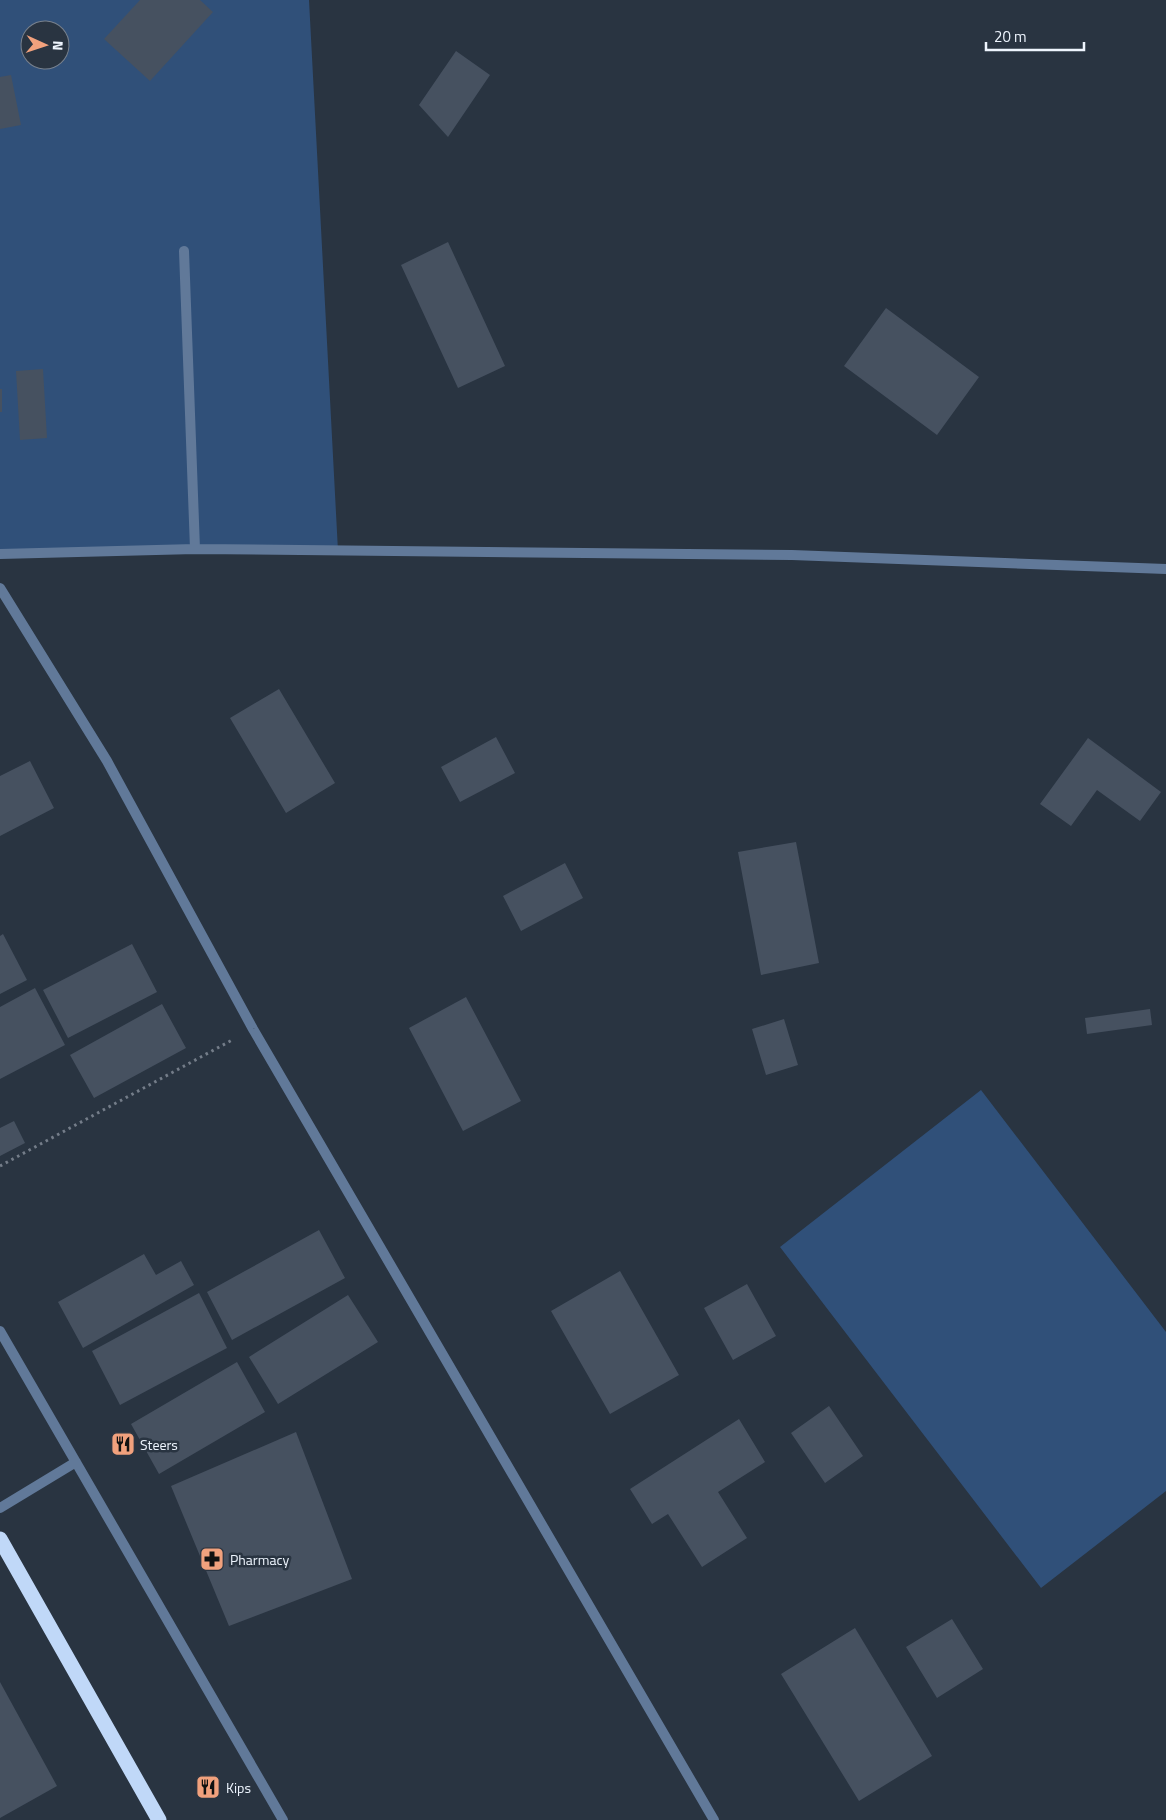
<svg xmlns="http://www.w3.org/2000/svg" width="1166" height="1820" font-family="'Titillium Web',sans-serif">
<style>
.green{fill:#305079;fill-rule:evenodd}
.building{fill:#465160}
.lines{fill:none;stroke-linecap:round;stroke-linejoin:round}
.path{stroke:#747d89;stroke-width:3;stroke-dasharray:2.5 4;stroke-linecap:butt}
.street{stroke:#617999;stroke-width:10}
.highway{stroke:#c0d8f8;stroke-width:15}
.labels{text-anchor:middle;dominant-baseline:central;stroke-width:5;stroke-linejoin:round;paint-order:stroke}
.poi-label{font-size:14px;fill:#eef5fe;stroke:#293441;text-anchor:start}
</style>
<rect width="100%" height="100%" fill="#293441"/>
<path class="green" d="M0 0H309L338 551 0 554ZM30 30H60V60H30Z
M981 1090 1166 1332V1491L1041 1588 780 1247Z"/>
<path class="building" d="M140 0H200L213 12 150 81 104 39Z
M456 51 490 75 448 137 419 105Z
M11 75 21 125 0 129V77Z
M448 242 505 366 458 388 401 265Z
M886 308 979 377 937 435 844 366Z
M43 369 47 438 20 440 16 371Z
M0 389H2V412H0Z
M279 689 335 783 286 813 230 718Z
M496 737 515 773 460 802 441 767Z
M1088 738 1161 792 1140 821 1097 790 1071 826 1040 804Z
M30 761 54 808 0 836V776Z
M796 842 819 963 761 975 738 852Z
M565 863 583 898 521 931 503 896Z
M3 934 27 980 0 994V936Z
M132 944 157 992 68 1038 43 990Z
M35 988 65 1045 0 1079V1007Z
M466 997 521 1101 463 1131 409 1028Z
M162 1004 186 1048 94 1098 70 1055Z
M1150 1009 1152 1025 1087 1034 1085 1018Z
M784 1019 798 1065 766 1075 752 1029Z
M14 1121 25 1143 0 1156V1128Z
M319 1230 345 1278 232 1340 207 1292Z
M144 1254 156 1275 181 1261 194 1285 83 1348 58 1302Z
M620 1271 679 1375 610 1414 551 1311Z
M747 1284 776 1336 733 1360 704 1308Z
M199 1293 227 1348 120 1405 92 1351Z
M348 1295 378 1342 278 1404 249 1357Z
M237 1362 265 1412 159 1474 131 1424Z
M829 1406 863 1456 825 1483 791 1433Z
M739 1419 765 1462 718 1492 747 1538 702 1567 668 1514 652 1524 630 1489Z
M296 1432 352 1579 229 1626 171 1486Z
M952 1619 983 1669 937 1698 906 1647Z
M855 1628 932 1756 859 1801 781 1674Z
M0 1682 57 1786 0 1818Z"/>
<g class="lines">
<path class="path" d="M0 1166 234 1039"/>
<path class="street" d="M184 251 195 549
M0 554 195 549 792 555 1166 569
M0 588 107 761 253 1029 714 1820
M0 1331 283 1820
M0 1508 76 1462"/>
<path class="highway" d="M0 1539 159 1820"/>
</g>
<defs>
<g id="restaurant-square" transform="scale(1.25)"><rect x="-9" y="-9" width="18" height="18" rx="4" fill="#f1a17d" stroke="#293441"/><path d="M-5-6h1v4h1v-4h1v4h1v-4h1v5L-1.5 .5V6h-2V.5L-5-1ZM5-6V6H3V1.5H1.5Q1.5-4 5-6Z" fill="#111"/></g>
<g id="pharmacy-square" transform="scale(1.25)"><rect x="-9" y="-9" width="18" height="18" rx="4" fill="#f1a17d" stroke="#293441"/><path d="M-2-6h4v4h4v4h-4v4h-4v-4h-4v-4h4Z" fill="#111"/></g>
</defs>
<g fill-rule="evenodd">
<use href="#restaurant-square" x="123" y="1444"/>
<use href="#pharmacy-square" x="212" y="1559"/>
<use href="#restaurant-square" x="208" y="1787"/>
</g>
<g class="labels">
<g class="poi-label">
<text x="140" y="1444">Steers</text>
<text x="230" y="1559">Pharmacy</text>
<text x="226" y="1787">Kips</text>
</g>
</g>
<g transform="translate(45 45) rotate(93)"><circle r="24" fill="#293441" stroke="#78818d"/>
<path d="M0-4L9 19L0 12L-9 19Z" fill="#f1a17d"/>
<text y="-8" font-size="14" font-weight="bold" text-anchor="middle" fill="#eef5fe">N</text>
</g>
<path d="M986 42v8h98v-8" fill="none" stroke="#eef5fe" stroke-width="2.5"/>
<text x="994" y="42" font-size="15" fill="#eef5fe" stroke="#293441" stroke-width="4" paint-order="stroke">20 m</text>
</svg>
